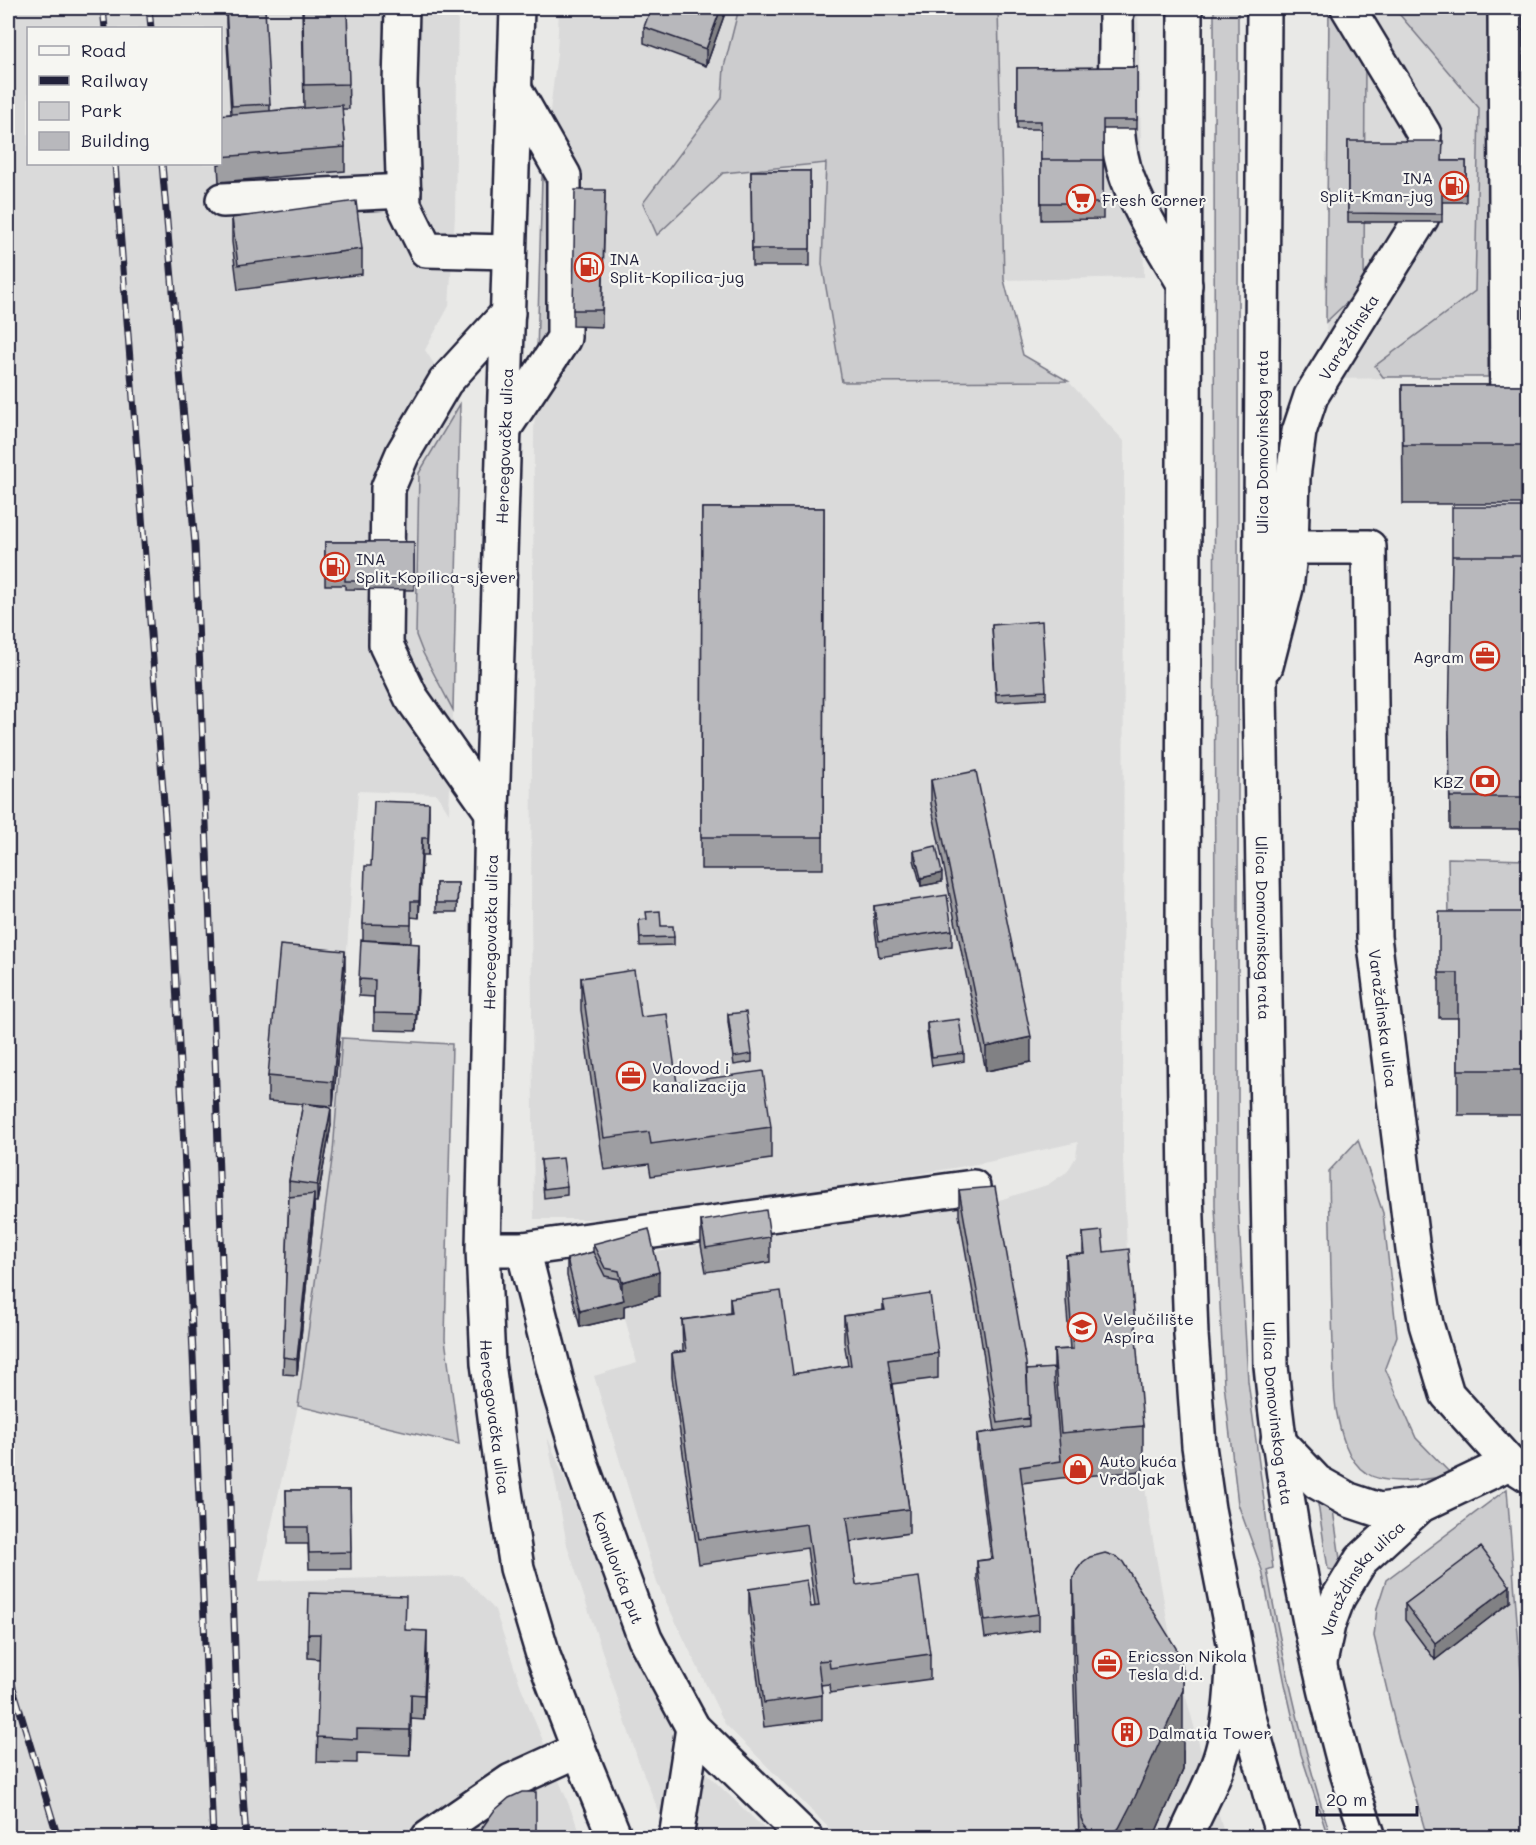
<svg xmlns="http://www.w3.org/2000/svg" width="1536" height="1845" font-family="Mali,sans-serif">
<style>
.built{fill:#dadada;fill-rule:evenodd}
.green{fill:#ccccce;stroke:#777784;stroke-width:1.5}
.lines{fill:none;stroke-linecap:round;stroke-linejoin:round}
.minor-casing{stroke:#22223b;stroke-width:38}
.major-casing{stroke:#22223b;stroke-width:38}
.minor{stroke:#f6f6f2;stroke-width:33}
.major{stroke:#f6f6f2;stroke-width:33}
.rail-casing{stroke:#22223b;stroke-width:7}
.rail{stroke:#f6f6f2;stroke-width:4.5;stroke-dasharray:14;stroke-linecap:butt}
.wall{fill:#9e9ea2;stroke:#22223b;stroke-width:1.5}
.shaded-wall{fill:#818184;stroke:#22223b;stroke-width:1.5}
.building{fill:#b8b8bc;stroke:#22223b;stroke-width:1.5}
.labels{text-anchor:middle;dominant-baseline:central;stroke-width:4.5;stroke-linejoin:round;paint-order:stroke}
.poi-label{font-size:16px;fill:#22223b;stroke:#f6f6f2;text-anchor:start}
.street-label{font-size:16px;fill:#22223b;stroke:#f6f6f2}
</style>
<rect width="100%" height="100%" fill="#e9e9e7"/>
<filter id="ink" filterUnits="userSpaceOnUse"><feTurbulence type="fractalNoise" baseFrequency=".0167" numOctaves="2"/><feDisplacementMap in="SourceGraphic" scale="12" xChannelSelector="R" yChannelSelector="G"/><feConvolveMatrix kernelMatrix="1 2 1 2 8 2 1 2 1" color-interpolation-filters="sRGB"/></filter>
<g filter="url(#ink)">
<path class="built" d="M8 8H458L455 216 449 306 425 350 460 404 419 473 416 635 423 653 453 710 449 813 437 794 358 791 333 1152 298 1406 259 1581 463 1576 495 1610 521 1687 582 1837 8 1838ZM28 28H220V164H28Z
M559 8H739L724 67 722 98 663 177 723 173 826 163 822 264 842 382 1068 381 1124 441 1123 1161 1129 1294 1143 1471 1150 1523 1172 1647 1225 1837H838L725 1724 657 1583 594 1376 637 1363 619 1296 649 1253 993 1202 1047 1185 1067 1172 1076 1157 1078 1142 988 1162 842 1187 610 1219H534L531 909 534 434 542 177 557 53Z
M998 8H1138L1144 277 1004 280Z
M1329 8H1490L1488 377 1326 379Z
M547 1436 637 1652 680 1748 773 1837H669L638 1760 567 1545Z"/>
<path class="green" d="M739 8H998L1004 280 1023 355 1068 381 842 382 822 264 826 163 723 173 657 235 643 203 722 98 724 67Z
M1214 8H1238V1204L1248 1381 1273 1568 1267 1570C1283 1661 1303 1749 1331 1837H1328L1301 1754 1285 1684 1262 1570 1238 1504 1224 1384 1215 1206Z
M1329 8H1336L1365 54 1364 286 1326 322Z
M1394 8H1490L1488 377H1383L1375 366 1475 291 1479 108Z
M542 177 556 202 557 329 537 354Z
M460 404 453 710 423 653 416 635 419 473Z
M1448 858 1528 860V922L1449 921Z
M342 1038 452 1044 445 1339 459 1444 298 1406 333 1152Z
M1358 1140 1383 1213 1397 1336 1385 1368 1416 1438 1452 1475C1429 1479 1387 1487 1366 1473 1347 1461 1340 1431 1336 1409 1333 1388 1334 1366 1333 1345 1331 1287 1330 1229 1329 1171Z
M1507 1489 1528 1765V1837H1427L1399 1740 1374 1636 1377 1608 1386 1580Z
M1321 1500 1333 1510 1340 1559 1337 1571 1328 1569 1318 1504Z"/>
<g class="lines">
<g class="minor-casing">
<g id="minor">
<path d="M402 8 400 85 404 205 426 250 509 252"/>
<path id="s1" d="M517 8 492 812 483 1249 488 1363 503 1478 517 1568 544 1658 579 1750 615 1838"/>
<path d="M1118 8 1116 17C1117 64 1111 123 1124 168 1137 210 1163 247 1185 285"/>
<path d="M1505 8 1507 415 1520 432 1528 433"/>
<path d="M223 200 404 191"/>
<path d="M505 427 564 338V176L514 88"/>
<path id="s2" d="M1291 547H1369L1374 937 1413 1250 1426 1324 1447 1394 1509 1463 1528 1475"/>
<path id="s3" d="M1266 666 1286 588 1291 547 1293 477 1299 432 1311 396 1422 217 1424 134 1348 8"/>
<path d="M492 812 411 697 386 645 388 488 403 453 445 382 508 313"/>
<path d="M500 1249H523L973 1187"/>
<path id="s4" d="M523 1249 559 1390 582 1466 645 1639 693 1728 806 1838"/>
<path d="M1278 1441 1317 1482 1349 1500 1379 1510 1421 1505"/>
<path id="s5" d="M1320 1662 1328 1625 1338 1598 1361 1560 1421 1505 1509 1463"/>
<path d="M428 1838 511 1781 579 1750"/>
<path d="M676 1838 693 1728"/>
<path d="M1185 1838C1197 1809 1214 1782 1222 1752 1230 1724 1232 1694 1233 1664"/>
</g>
</g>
<g class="major-casing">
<g id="major">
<path d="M1185 8 1183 947 1186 1190 1191 1335 1199 1446 1208 1509 1248 1714 1273 1804 1284 1838"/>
<path id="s6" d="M1264 8 1260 691 1271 1366C1283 1496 1307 1625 1341 1751 1348 1780 1360 1809 1369 1838"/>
</g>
</g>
<use href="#minor" class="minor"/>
<use href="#major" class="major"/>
<g class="rail-casing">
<path id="rail" d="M103 8 105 28
M149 8 151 28
M115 164 173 921 187 1210 213 1838
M162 164 195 545 214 1026 237 1708 246 1838
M8 1671 58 1838"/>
</g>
<use href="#rail" class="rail"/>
</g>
<path class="wall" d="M226 8 270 104V111L304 108 302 8H347L349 109H342L345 147V171L219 182 218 164H220V115L231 114 226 23Z
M721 8H725V13L706 66 644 43V27Z
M1137 67V129H1103V219L1041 220V129H1017V68Z
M1348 141 1442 161H1466V202H1442V222H1348Z
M751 171H810V266H752Z
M605 190 602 327 573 326V310Z
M232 218 362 249V274L238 290 232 242Z
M1402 385H1528V504H1403Z
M1528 507V829H1450L1449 732Z
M702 508H824L823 869H701Z
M325 542H414V590L345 589V585H325Z
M992 625 1046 691V699L996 702Z
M931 780 1031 1062 986 1071 931 804Z
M429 820 428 855H422L419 918 411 917V942L363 940V924L371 866Z
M914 851 942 882 921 886 914 860Z
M436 883H458L457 912H436Z
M874 906 952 930V946L879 957 874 923Z
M1528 912V1075H1523V1115H1458V1018H1439V973Z
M639 920 661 926 674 937V945L640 946Z
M419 960 416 1031 374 1030V997L359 996V979Z
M345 976 333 1106 308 1104 331 1125 317 1202H314V1211L297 1375 283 1374 289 1197V1181L303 1104 268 1101V1076Z
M581 978 641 1017 677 1083 771 1127V1159L651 1176 649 1164 604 1170 581 1010Z
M728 1014 752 1054V1062L734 1065 728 1022Z
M927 1023 964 1053V1061L932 1066 927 1031Z
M541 1160 567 1186V1195L544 1198Z
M959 1190 1027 1370 1054 1369V1350L1070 1349 1066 1300V1255L1083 1254V1233L1104 1252 1143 1426V1471L1061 1478 1022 1483 1039 1614V1630L985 1638 977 1578V1561L991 1559 977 1450V1434L995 1431 980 1332 959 1215Z
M701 1221 770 1237V1262L706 1272 701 1245Z
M593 1244 659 1296 624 1306V1317L580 1327 567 1276V1259L593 1252Z
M730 1298 793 1374 848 1366 844 1341V1316L883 1311V1301L938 1353V1378L892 1384 909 1509V1533L850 1542 856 1585 930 1654V1679L830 1693 829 1684 821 1685 822 1695V1720L764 1727 749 1613V1589L811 1607H815L807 1548 699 1564 672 1377V1353L683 1351 682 1320 730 1313Z
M286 1490H350L351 1569H309L308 1544H287Z
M1528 1517V1552H1525L1522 1518Z
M1073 1579 1183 1751V1770L1153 1838H1079L1073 1659Z
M1510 1602 1435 1660 1405 1620V1604Z
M406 1630 427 1655 424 1720 411 1719 410 1755 357 1753V1763L317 1762 320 1659 308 1658V1634Z"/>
<path class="shaded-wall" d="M721 8H725V13L706 66V49Z
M429 803V820L428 855V838Z
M422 838V855L419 918V901Z
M942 873V882L921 886V878Z
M419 944V960L416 1031V1014Z
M345 951V976L333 1106V1082Z
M1031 1037V1062L986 1071V1047Z
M331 1108V1125L317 1202V1185Z
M314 1194V1211L297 1375V1359Z
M659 1272V1296L624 1306V1317L580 1327V1311L622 1301V1282Z
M1510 1586V1602L1435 1660V1643Z
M427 1631V1655L424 1720V1695Z
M1183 1671V1770L1153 1838H1111V1833Z
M411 1694V1719L410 1755V1730Z"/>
<path class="building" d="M226 8H265L270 104 232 106Z
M303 8H347L349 84 304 85Z
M651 8H721L706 49 644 27Z
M1137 67V120H1103V160H1041V168V121H1017V68Z
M342 105 345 147 220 157V115Z
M1348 141H1443L1442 161H1466V194H1442V214L1348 213Z
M1041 160H1103V203H1041Z
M751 171H810V249H752Z
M575 190H605L602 310H573Z
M356 201 362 249 238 265 232 218Z
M1402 385H1528V445H1403Z
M1452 507H1528V556H1452Z
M702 508H824L823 837H701Z
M325 542H414V581H345V576H325Z
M1452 556H1528V797H1450L1449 732Z
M1042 621 1046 691 996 694 992 625Z
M976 771 1031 1037 986 1047 931 780Z
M374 801 429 803 428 838H422L419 901H411V925L363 924 365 866H371Z
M936 846 942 873 921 878 914 851Z
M436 883H458L457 903H436Z
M947 895 952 930 879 941 874 906Z
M660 911 661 926H673L674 937 640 938 639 920 647 919 646 912Z
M1439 912H1528V1031L1523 1030V1070H1458V973H1439Z
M361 940 419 944 416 1014 374 1013 375 980 359 979Z
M280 945 345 951 333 1082 268 1076Z
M634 970 641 1017 667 1014 677 1083 763 1071 771 1127 651 1144 649 1132 604 1138 581 978Z
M746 1012 752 1054 734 1057 728 1014Z
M959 1019 964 1053 932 1057 927 1023Z
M303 1103 331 1108 317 1185 289 1181Z
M563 1158 567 1186 544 1189 541 1160Z
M995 1187 1026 1363 1029 1418 998 1423 980 1308 959 1190Z
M314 1194 297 1359 283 1357 289 1197Z
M766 1210 770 1237 706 1248 701 1221Z
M649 1229 659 1272 622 1282 619 1271 605 1268 593 1244Z
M1102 1231 1104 1252 1129 1249 1143 1426 1061 1433 1054 1350 1073 1349 1066 1255 1085 1254 1083 1233Z
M593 1252 605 1276 619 1279 624 1300 580 1311 567 1259Z
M781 1291 793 1374 851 1365 844 1316 885 1310 883 1301 930 1294 938 1353 888 1360 909 1509 847 1517 856 1585 919 1577 930 1654 830 1668 829 1660 818 1661 822 1695 764 1703 749 1589 807 1580 811 1607 819 1606 807 1524 699 1539 672 1353 686 1351 682 1320 732 1313 730 1298Z
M1054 1368V1379L1061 1461 1020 1467 1039 1614 985 1621 977 1561 993 1559 977 1434 1029 1426 1027 1370Z
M286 1490H350L351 1552 309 1553 308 1527H287Z
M1528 1517V1543L1525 1544 1522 1518Z
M1481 1547 1510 1586 1435 1643 1405 1604Z
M1105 1553 1117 1557 1123 1562 1176 1648 1183 1671V1690L1135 1797 1119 1828 1111 1833 1102 1834 1089 1831 1084 1825 1081 1818 1073 1579 1077 1570 1083 1562 1090 1557Z
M309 1593 406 1596 405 1630 427 1631 424 1695 411 1694 410 1730 357 1729V1739L317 1737 320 1634H308Z
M522 1792H536V1838H482V1828L494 1811 509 1798Z"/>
</g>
<defs>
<g id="fuel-ring" transform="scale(1.5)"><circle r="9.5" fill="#f6f6f2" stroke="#c8321e" stroke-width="1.5"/><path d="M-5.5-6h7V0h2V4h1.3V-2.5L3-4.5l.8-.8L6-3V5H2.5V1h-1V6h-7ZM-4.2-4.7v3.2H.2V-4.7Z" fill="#c8321e"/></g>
<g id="supermarket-ring" transform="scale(1.5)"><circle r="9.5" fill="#f6f6f2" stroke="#c8321e" stroke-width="1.5"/><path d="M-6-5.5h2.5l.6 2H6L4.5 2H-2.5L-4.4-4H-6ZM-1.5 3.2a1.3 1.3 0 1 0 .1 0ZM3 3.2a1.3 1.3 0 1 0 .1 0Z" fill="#c8321e"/></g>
<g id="office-ring" transform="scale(1.5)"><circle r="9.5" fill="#f6f6f2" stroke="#c8321e" stroke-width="1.5"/><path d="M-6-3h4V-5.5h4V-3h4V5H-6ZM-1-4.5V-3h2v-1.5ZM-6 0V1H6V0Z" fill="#c8321e"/></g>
<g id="bank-ring" transform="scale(1.5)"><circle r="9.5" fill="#f6f6f2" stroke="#c8321e" stroke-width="1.5"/><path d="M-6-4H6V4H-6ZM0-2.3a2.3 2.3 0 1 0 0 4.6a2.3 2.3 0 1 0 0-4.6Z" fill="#c8321e"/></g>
<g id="university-ring" transform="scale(1.5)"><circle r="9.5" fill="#f6f6f2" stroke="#c8321e" stroke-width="1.5"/><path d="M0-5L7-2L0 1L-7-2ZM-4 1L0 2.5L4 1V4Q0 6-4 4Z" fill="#c8321e"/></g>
<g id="shop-ring" transform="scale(1.5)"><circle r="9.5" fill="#f6f6f2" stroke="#c8321e" stroke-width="1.5"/><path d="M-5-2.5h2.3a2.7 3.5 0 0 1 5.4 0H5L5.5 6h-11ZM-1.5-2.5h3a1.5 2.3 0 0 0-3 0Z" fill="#c8321e"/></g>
<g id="building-ring" transform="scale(1.5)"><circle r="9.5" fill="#f6f6f2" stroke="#c8321e" stroke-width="1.5"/><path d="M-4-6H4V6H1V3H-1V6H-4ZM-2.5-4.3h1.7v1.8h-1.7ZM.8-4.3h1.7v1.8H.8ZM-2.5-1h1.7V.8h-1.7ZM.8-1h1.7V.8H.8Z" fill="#c8321e"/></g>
</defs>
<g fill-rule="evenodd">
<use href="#fuel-ring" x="1454" y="186"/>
<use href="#supermarket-ring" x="1081" y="199"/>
<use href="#fuel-ring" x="589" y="267"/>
<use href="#fuel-ring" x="335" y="567"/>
<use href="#office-ring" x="1485" y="656"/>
<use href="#bank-ring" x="1485" y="781"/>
<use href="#office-ring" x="631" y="1076"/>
<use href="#university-ring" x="1082" y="1327"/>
<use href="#shop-ring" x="1078" y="1469"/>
<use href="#office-ring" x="1107" y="1664"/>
<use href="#building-ring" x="1127" y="1732"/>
</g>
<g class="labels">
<g class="poi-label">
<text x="1433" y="177" text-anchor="end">INA<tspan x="1433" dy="18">Split-Kman-jug</tspan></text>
<text x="1102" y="199">Fresh Corner</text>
<text x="610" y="258">INA<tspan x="610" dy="18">Split-Kopilica-jug</tspan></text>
<text x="356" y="558">INA<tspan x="356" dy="18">Split-Kopilica-sjever</tspan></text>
<text x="1464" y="656" text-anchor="end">Agram</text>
<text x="1464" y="781" text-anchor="end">KBZ</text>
<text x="652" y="1067">Vodovod i<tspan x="652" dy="18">kanalizacija</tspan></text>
<text x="1103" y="1318">Veleučilište<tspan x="1103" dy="18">Aspira</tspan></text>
<text x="1099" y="1460">Auto kuća<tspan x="1099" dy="18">Vrdoljak</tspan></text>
<text x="1128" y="1655">Ericsson Nikola<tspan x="1128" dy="18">Tesla d.d.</tspan></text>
<text x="1148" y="1732">Dalmatia Tower</text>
</g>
<g class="street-label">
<text stroke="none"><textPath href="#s3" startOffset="345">Varaždinska</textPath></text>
<text transform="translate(1261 442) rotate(-90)">Ulica Domovinskog rata</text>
<text transform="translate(504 446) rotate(-88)">Hercegovačka ulica</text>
<text stroke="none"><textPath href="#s6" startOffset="920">Ulica Domovinskog rata</textPath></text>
<text transform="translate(490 932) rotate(-89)">Hercegovačka ulica</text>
<text stroke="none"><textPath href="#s2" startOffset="550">Varaždinska ulica</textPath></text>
<text stroke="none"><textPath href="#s6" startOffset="1406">Ulica Domovinskog rata</textPath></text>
<text stroke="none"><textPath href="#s1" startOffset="1410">Hercegovačka ulica</textPath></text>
<text stroke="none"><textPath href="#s4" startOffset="333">Komulovića put</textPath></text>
<text stroke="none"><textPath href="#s5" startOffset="96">Varaždinska ulica</textPath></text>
</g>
</g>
<rect width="1536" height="1845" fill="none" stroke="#f6f6f2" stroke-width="30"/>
<rect x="15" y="15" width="1506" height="1815" fill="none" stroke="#22223b" stroke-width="2" filter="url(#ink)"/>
<rect x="27" y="27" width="195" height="138" fill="#f6f6f2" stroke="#a1a1a9" stroke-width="1.5"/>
<rect x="39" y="46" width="30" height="9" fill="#f6f6f2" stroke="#a1a1a9" stroke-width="1.5"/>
<text x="81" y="57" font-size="18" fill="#22223b">Road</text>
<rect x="39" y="76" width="30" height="9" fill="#22223b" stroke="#a1a1a9" stroke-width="1.5"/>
<text x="81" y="87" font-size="18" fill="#22223b">Railway</text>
<rect x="39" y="102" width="30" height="18" fill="#ccccce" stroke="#a1a1a9" stroke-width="1.5"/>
<text x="81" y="117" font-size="18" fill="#22223b">Park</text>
<rect x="39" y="132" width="30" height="18" fill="#b8b8bc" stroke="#a1a1a9" stroke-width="1.5"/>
<text x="81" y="147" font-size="18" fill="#22223b">Building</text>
<path d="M1317 1806v9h100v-9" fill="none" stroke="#22223b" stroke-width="3"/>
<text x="1326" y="1806" font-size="18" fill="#22223b" stroke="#f6f6f2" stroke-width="4.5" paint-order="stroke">20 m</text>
</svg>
